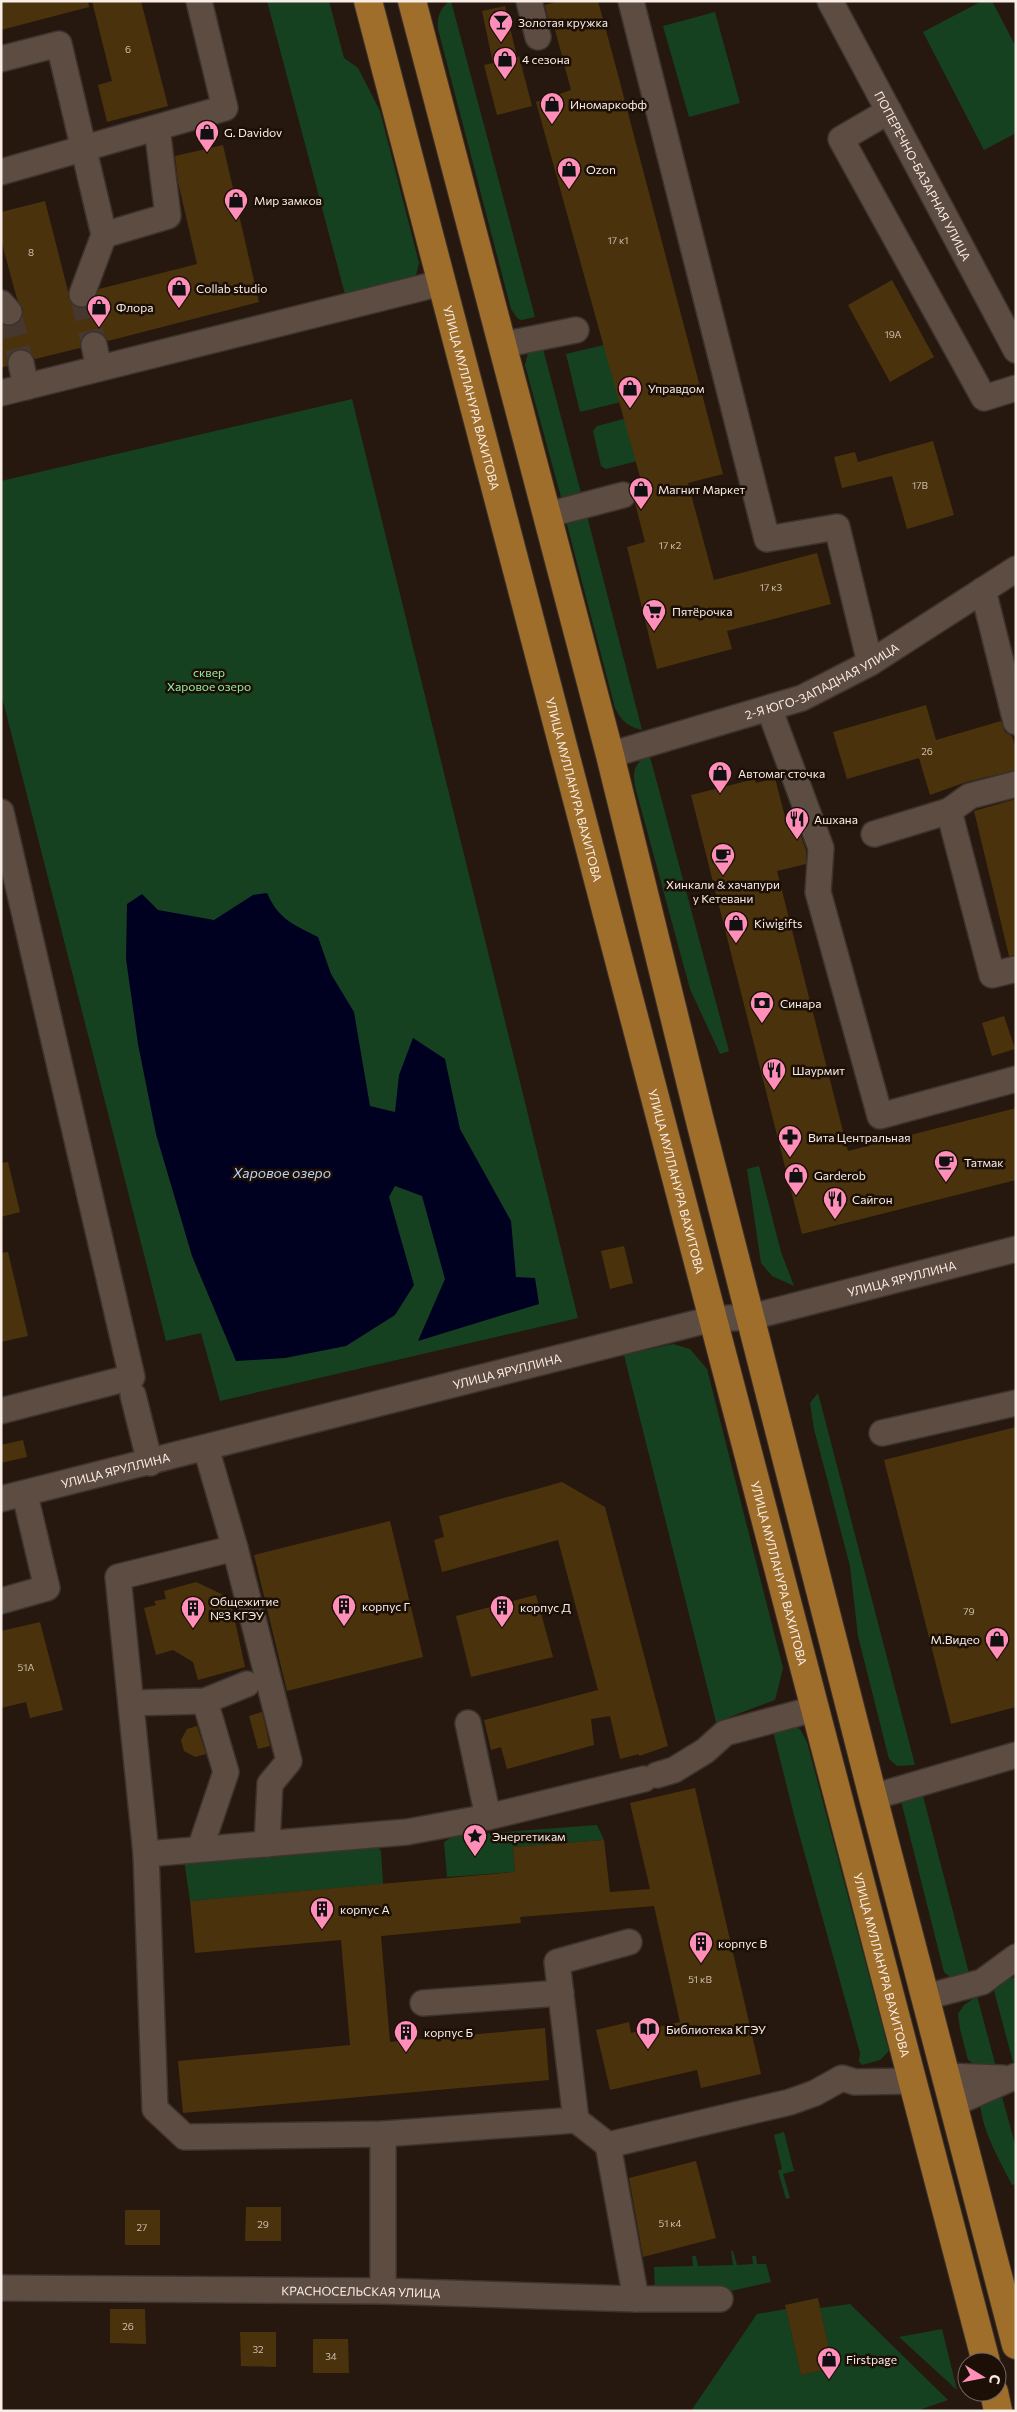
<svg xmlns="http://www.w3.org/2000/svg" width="1017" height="2412" font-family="Commissioner,sans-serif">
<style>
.green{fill:#164121}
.water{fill:#000021}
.building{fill:#4a330c}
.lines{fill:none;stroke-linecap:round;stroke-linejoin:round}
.minor-tunnel{stroke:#46382f;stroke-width:25;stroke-dasharray:25 12;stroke-linecap:butt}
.minor-casing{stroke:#3d332e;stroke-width:28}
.major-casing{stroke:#3d332e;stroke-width:30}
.minor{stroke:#5c4c41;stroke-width:25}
.major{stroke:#a06e2b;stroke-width:28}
.labels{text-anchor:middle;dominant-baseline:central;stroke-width:5;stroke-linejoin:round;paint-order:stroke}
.number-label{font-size:10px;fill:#ccbeb0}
.poi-label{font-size:12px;fill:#f8ede7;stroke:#1c0f06;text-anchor:start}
.street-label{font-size:12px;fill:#f8ede7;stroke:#1c0f06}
.park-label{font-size:12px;fill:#90eba1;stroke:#1c0f06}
.water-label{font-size:14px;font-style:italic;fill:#bad1f3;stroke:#1c0f06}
</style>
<rect width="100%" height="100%" fill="#26180e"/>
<path class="green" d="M267 1H329L344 58 358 68 380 111 419 263 416 275 410 281 346 298Z
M449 1H451L535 317 522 320 518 319 511 309 438 29C437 17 440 9 449 1Z
M982 1H992L1016 47V133L984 150 923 32Z
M715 12 740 103 689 117 663 26Z
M612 343 625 401 580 412 566 354Z
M542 345 581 493 561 497 525 365 528 352Z
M352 399 578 1318 220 1401 201 1333 166 1341 1 693V481Z
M631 417 641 460 606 469 601 466 593 431 597 426Z
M585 508 642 730C628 726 622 722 615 708L564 513Z
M649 753 729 1051 720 1054 690 989 636 790C632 770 633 766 649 753Z
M759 1166 781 1252 794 1286 772 1276 761 1263 747 1169Z
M673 1344 690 1349 707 1369 783 1668 775 1700 716 1722 624 1355Z
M818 1393 915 1765 897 1766 889 1759 858 1636 850 1566 814 1429 810 1403Z
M792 1726 800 1729 807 1742 889 2051 880 2060 862 2065 859 2061 860 2053 795 1819 773 1731Z
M923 1796 971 1981 952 1978 944 1972 901 1801Z
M597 1825 604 1840 513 1847 515 1872 447 1877 444 1842 454 1836Z
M374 1843 381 1851 383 1884 190 1901 184 1860Z
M1016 1977V2061L1013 2062 992 1983Z
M977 1996 996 2067H979L968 2060 960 2029 958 2014 964 2005Z
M1000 2089 1016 2148V2184L1012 2185C999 2159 983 2133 980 2104Z
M784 2132 794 2171 783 2174 790 2198 786 2199 778 2171 782 2169 774 2135Z
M731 2251H733L737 2265 753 2264 752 2256H756L757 2264H766L771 2282 722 2293 655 2290 654 2267 693 2266 692 2256H696L698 2266 733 2265Z
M850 2304 948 2400 916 2411H691L757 2314 786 2309 801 2375 833 2368 820 2308Z
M942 2329 957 2390 899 2337Z"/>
<path class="water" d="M267 893C279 920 293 924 318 937L331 974 354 1012 370 1106 395 1112 399 1075 413 1038 445 1059 460 1129 511 1221 516 1277 535 1278 539 1304 418 1341 445 1279 422 1196 395 1186 389 1197 414 1285 395 1315 346 1346 285 1358 236 1361 192 1256 156 1134 138 1044 126 959 127 904 142 894 158 910 214 920 253 895Z"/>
<path class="building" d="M1 1H88L89 7 1 30Z
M92 1H141L168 106 107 122 98 85 112 81Z
M559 1H598L613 56 723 474 688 483 714 580 817 553 831 604 727 631 732 649 657 669 627 547 645 542 635 503 637 497 645 495 536 102 571 90 554 26 550 27 545 5Z
M505 6 517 57 519 56 532 106 497 115 484 65 493 63 482 11Z
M223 145 259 302 108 341 99 332 90 331 81 340 80 348 35 359 26 350 18 349 8 358 7 366 1 368V324L11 326 18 323 22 317 23 310 17 299 1 240V212L45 201 68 291V297L77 307 85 308 91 305 99 289 197 264 178 182 175 156Z
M892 280 934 357 890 382 848 305Z
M933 441 954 515 907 529 892 476 842 488 834 457 855 452 858 462Z
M926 705 936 740 1001 721 1005 732 1012 736 1016 749V770L966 782 930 795 919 758 847 779 833 732Z
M775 778 788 828 797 825 806 850V864L777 871 848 1151 1016 1108V1180L802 1234 691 795 755 779 756 783Z
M1016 799V955L1009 956 974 811Z
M1004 1016 1015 1049 992 1056 982 1023Z
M8 1162 20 1212 1 1217V1163Z
M624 1246 633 1283 610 1289 601 1251Z
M8 1252 28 1336 1 1342V1253Z
M1016 1427V1707L951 1724 884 1460Z
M23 1440 27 1457 1 1463V1445Z
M562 1482 605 1507 668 1746 639 1756V1754L620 1759 610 1716 591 1719 594 1745 507 1769 501 1747 491 1750 484 1720 598 1690 558 1540 442 1572 434 1540 444 1537 439 1516Z
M390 1521 423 1657 287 1691 254 1555Z
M196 1582 230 1598 245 1667 198 1680 193 1662 173 1650 156 1655 144 1608 156 1605 154 1601 166 1599 164 1591Z
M536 1595 553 1657 471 1677 456 1616Z
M40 1622 63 1710 30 1718 26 1702 1 1708V1631Z
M262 1712 270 1746 258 1749 249 1716Z
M197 1726 206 1754 195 1757 184 1751 181 1740 187 1729Z
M695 1788 761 2074 701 2088 697 2070 610 2090 596 2030 629 2022 631 2033 680 2022 654 1906 520 1917 521 1923 381 1936 390 2042 545 2028 549 2080 183 2113 178 2061 350 2045 341 1940 195 1953 190 1901 515 1872 513 1847 604 1840 610 1892 650 1889 630 1803Z
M696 2161 716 2238 643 2257 629 2178Z
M246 2207H281V2241H245Z
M125 2210H160V2245H125Z
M818 2298 833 2368 801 2375 785 2305Z
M110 2309H145L146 2344 110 2343Z
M240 2332H276V2367L241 2366Z
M313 2339H348L349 2373H313Z"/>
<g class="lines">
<path class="minor-tunnel" d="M82 294 94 345
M9 312 21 363"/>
<g class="minor-casing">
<g id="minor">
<path d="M529 1 538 37"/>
<path d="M631 1 767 539 837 527 870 663"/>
<path id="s1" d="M830 1 1016 350"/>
<path d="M1 59 59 44 104 235 82 294"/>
<path d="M889 111 841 139 984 398 1016 388"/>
<path d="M1 172 225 108 199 1"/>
<path d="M104 235 168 216 157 128"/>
<path d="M1 303 9 312"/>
<path d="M94 345 99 368"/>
<path d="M502 345 576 330"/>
<path d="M21 363 26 387"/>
<path d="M1 393 441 283"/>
<path d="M547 515 623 495"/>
<path d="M983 590 1016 722"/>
<path d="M769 708 821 848 818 892 880 1116 1016 1079"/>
<path id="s2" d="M610 755 802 698 870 663 1016 569"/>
<path d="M949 811 970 796 1016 784"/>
<path d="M1 812 132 1377 1 1411"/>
<path d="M874 834 949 811 992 975 1016 969"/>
<path d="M133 1395 150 1463"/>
<path d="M882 1433 1016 1403"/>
<path d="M206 1448 235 1548 118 1577 146 1854 407 1832 488 1817 644 1779"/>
<path id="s3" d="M1 1499 712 1319 751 1317 1016 1249"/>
<path d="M235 1548 289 1761 270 1784 267 1844"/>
<path d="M1 1601 47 1588 25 1495"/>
<path d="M131 1703 205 1701 247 1684"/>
<path d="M468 1723 488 1817"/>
<path d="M657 1775 674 1770 705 1751 725 1733 814 1709"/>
<path d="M873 1797 1016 1755"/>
<path d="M200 1849 226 1772 205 1701"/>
<path d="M146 1854 155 2109 185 2137 383 2134 576 2120 608 2145 790 2102 815 2093 842 2078 855 2082 912 2081"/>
<path d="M926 1997 982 1982 1016 1957"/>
<path d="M423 2003 561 1993"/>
<path d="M946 2076 1002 2078"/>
<path d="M953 2104 1016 2076"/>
<path d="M576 2120 557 1962 629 1942"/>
<path d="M608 2145 636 2299"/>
<path id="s4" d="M1 2288 383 2291 636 2299H720"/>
<path d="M383 2291V2134"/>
</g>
</g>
<g class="major-casing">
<g id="major">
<path id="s5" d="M368 1 986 2362"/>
<path d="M412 1 610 755 699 1117 873 1797 1016 2345"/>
<path d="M994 2392 998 2411"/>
</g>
</g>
<use href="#minor" class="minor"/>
<use href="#major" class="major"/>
</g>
<defs>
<g id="bar-pin" transform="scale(1.25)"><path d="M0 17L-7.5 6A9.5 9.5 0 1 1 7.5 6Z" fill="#ff8eb9" stroke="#1c0f06"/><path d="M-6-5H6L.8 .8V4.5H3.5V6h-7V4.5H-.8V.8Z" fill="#111"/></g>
<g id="shop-pin" transform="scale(1.25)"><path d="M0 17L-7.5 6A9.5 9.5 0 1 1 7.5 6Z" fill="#ff8eb9" stroke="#1c0f06"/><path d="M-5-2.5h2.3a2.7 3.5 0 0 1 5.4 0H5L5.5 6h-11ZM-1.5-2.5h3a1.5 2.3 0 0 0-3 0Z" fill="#111"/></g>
<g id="supermarket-pin" transform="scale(1.25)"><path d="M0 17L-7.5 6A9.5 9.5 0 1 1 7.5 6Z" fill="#ff8eb9" stroke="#1c0f06"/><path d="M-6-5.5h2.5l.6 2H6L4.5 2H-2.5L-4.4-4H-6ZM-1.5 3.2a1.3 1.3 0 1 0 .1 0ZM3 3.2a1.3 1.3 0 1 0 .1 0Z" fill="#111"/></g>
<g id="restaurant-pin" transform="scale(1.25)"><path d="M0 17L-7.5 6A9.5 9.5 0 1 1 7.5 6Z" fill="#ff8eb9" stroke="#1c0f06"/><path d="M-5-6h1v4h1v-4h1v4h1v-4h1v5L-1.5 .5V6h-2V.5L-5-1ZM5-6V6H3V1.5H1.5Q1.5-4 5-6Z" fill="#111"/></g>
<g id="cafe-pin" transform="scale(1.25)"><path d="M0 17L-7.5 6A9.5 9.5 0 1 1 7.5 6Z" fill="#ff8eb9" stroke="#1c0f06"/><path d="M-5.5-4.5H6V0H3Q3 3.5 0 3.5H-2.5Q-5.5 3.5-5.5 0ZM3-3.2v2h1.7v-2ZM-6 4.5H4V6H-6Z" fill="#111"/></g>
<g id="bank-pin" transform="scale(1.25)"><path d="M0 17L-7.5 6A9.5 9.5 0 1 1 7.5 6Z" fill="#ff8eb9" stroke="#1c0f06"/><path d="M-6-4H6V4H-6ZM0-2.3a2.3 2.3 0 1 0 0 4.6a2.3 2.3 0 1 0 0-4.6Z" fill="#111"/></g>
<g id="pharmacy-pin" transform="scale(1.25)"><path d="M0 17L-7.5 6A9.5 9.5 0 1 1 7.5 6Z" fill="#ff8eb9" stroke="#1c0f06"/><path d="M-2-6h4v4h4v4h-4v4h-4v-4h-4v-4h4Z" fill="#111"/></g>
<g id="building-pin" transform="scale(1.25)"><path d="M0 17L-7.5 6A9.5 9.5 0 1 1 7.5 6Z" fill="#ff8eb9" stroke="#1c0f06"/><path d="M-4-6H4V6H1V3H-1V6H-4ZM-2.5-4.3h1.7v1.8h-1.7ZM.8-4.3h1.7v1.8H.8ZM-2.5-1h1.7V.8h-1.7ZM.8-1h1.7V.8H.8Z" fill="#111"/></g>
<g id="sight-pin" transform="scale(1.25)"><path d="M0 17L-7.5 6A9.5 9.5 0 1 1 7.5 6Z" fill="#ff8eb9" stroke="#1c0f06"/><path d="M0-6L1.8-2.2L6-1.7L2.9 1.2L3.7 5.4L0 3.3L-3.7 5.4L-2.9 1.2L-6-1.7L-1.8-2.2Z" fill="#111"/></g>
<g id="library-pin" transform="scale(1.25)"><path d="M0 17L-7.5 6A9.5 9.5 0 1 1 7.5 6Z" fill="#ff8eb9" stroke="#1c0f06"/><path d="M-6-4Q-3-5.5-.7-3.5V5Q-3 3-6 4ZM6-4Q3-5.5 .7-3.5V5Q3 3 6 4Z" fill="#111"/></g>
</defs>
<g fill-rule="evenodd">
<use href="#bar-pin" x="501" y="22"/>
<use href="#shop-pin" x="505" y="59"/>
<use href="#shop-pin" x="552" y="104"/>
<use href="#shop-pin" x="207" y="132"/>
<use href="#shop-pin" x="569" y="169"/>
<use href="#shop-pin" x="236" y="200"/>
<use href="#shop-pin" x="179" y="288"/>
<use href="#shop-pin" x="99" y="307"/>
<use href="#shop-pin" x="630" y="388"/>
<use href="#shop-pin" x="641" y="489"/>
<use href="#supermarket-pin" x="654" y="611"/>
<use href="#shop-pin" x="720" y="773"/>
<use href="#restaurant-pin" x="797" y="819"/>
<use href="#cafe-pin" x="723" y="855"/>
<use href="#shop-pin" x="736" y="923"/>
<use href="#bank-pin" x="762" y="1003"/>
<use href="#restaurant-pin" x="774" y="1070"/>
<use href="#pharmacy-pin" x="790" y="1137"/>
<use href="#cafe-pin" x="946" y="1162"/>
<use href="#shop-pin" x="796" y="1175"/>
<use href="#restaurant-pin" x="835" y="1199"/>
<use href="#building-pin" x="344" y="1606"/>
<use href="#building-pin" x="502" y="1607"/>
<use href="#building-pin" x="193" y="1608"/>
<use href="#shop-pin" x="997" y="1639"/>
<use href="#sight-pin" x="475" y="1836"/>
<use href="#building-pin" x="322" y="1909"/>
<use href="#building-pin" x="701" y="1943"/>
<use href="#library-pin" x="648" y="2029"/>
<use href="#building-pin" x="406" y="2032"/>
<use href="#shop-pin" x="829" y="2359"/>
</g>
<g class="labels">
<g class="number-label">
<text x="128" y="49">6</text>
<text x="618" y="240">17 к1</text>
<text x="31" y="252">8</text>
<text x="893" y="334">19А</text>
<text x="920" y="485">17В</text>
<text x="670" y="545">17 к2</text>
<text x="771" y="587">17 к3</text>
<text x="927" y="751">26</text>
<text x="969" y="1611">79</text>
<text x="26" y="1667">51А</text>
<text x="700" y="1979">51 кВ</text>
<text x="670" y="2223">51 к4</text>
<text x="263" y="2224">29</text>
<text x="142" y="2227">27</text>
<text x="128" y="2326">26</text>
<text x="258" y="2349">32</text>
<text x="331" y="2356">34</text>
</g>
<g class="poi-label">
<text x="518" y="22">Золотая кружка</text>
<text x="522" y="59">4 сезона</text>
<text x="570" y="104">Иномаркофф</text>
<text x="224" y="132">G. Davidov</text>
<text x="586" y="169">Ozon</text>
<text x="254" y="200">Мир замков</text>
<text x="196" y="288">Collab studio</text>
<text x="116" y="307">Флора</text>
<text x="648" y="388">Управдом</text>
<text x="658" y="489">Магнит Маркет</text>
<text x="672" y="611">Пятёрочка</text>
<text x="738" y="773">Автомаг сточка</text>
<text x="814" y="819">Ашхана</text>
<text x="723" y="884" text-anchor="middle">Хинкали &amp; хачапури<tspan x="723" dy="14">у Кетевани</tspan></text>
<text x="754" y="923">Kiwigifts</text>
<text x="780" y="1003">Синара</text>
<text x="792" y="1070">Шаурмит</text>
<text x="808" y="1137">Вита Центральная</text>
<text x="964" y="1162">Татмак</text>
<text x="814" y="1175">Garderob</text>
<text x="852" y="1199">Сайгон</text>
<text x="210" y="1601">Общежитие<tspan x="210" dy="14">№3 КГЭУ</tspan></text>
<text x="362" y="1606">корпус Г</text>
<text x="520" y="1607">корпус Д</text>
<text x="980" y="1639" text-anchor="end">М.Видео</text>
<text x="492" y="1836">Энергетикам</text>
<text x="340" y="1909">корпус А</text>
<text x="718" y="1943">корпус В</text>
<text x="666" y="2029">Библиотека КГЭУ</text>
<text x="424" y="2032">корпус Б</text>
<text x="846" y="2359">Firstpage</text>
</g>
<g class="street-label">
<text stroke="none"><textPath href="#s1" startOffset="198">ПОПЕРЕЧНО-БАЗАРНАЯ УЛИЦА</textPath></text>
<text stroke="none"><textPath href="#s5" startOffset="410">УЛИЦА МУЛЛАНУРА ВАХИТОВА</textPath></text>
<text stroke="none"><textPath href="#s2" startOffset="225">2-Я ЮГО-ЗАПАДНАЯ УЛИЦА</textPath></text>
<text stroke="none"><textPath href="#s5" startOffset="815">УЛИЦА МУЛЛАНУРА ВАХИТОВА</textPath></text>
<text stroke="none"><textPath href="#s5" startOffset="1220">УЛИЦА МУЛЛАНУРА ВАХИТОВА</textPath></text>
<text stroke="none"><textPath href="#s3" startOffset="928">УЛИЦА ЯРУЛЛИНА</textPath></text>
<text stroke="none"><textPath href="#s3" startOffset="522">УЛИЦА ЯРУЛЛИНА</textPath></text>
<text stroke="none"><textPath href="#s3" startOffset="118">УЛИЦА ЯРУЛЛИНА</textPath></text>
<text stroke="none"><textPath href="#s5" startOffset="1625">УЛИЦА МУЛЛАНУРА ВАХИТОВА</textPath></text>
<text stroke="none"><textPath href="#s5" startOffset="2030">УЛИЦА МУЛЛАНУРА ВАХИТОВА</textPath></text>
<text stroke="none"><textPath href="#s4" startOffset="360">КРАСНОСЕЛЬСКАЯ УЛИЦА</textPath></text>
</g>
<g class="park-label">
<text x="209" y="672">сквер<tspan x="209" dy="14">Харовое озеро</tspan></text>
</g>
<g class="water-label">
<text x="282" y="1172">Харовое озеро</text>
</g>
</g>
<rect width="1017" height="2412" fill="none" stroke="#f8ede7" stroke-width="5"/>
<g transform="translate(982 2377) rotate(100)"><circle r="24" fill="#1c0f06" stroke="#746860"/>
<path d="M0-4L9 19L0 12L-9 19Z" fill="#ff8eb9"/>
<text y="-8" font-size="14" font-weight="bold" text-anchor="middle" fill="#f8ede7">С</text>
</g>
</svg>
